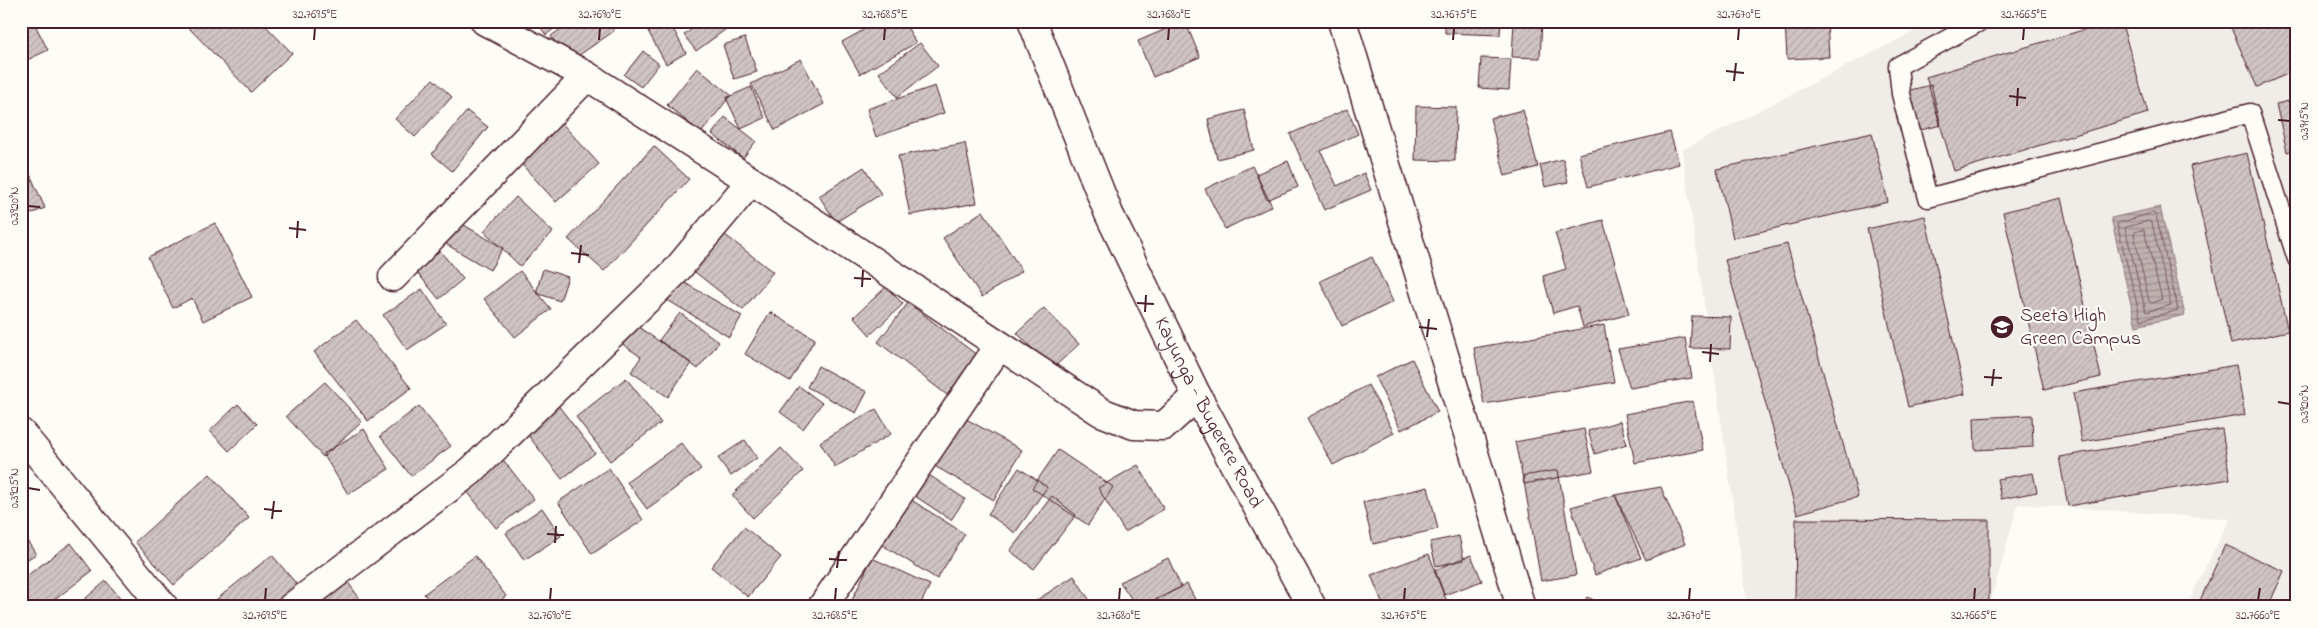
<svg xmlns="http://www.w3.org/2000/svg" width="2318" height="628" font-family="'Indie Flower',sans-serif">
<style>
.built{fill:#f0ece8}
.water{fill:url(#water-rules);stroke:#91777b}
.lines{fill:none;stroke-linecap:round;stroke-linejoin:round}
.shore{stroke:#795961;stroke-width:1}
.building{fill:url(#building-hatch);stroke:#4a1f2b}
.lane-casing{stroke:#4a1f2b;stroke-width:21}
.street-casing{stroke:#4a1f2b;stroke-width:31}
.primary-casing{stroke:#4a1f2b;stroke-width:31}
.lane{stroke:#fdfcf7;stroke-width:18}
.street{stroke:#fdfcf7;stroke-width:28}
.primary{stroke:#fdfcf7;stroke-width:28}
.ticks{fill:none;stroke:#4a1f2b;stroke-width:2}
.labels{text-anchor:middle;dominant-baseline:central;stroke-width:4.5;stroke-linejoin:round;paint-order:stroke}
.poi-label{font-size:20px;fill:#4a1f2b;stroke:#fdfcf7;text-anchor:start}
.street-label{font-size:20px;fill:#4a1f2b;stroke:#fdfcf7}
.neatline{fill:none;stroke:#4a1f2b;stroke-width:2}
.ticks-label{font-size:12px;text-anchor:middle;fill:#4a1f2b}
</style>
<defs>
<pattern id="water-rules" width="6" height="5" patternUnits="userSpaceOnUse" patternTransform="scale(1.25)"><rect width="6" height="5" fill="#c0b1b1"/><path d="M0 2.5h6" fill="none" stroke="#9e8f90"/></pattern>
<pattern id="building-hatch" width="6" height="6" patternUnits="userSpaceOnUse" patternTransform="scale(1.25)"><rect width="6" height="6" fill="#d0c5c4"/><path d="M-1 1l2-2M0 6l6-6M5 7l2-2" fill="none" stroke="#b4a9a9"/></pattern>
</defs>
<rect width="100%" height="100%" fill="#fdfcf7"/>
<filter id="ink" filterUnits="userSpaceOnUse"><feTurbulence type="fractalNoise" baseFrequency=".02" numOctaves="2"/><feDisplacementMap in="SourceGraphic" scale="10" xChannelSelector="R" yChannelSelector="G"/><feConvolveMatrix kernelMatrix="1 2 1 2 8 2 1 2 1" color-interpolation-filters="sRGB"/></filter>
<g filter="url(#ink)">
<path class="built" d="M1924 21H2297V607H2186L2230 519 2018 504 1989 607H1748L1682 150 1925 26Z"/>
<path class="water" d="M2160 207 2185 315 2136 326 2111 218Z"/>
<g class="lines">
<path class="shore" d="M2153 213 2156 215 2178 310 2141 320 2117 224Z
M2149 221 2152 223 2171 305 2146 312 2125 228Z
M2144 230 2162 299 2152 303 2149 301 2134 234 2135 232Z"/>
</g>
<path class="building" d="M21 21H33L48 50 21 63Z
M187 21H261L292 53 251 92 185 24Z
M536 21H564L546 35Z
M572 21H608L614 31 569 62 551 36Z
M669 21 686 53 666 64 648 31Z
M703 21H731L733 24 696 51 684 35Z
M804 21H825V22L807 28Z
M880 21H904L916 43 860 74 842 42Z
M1185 21 1200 57 1153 77 1138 41Z
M1445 21H1501L1500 35 1445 33Z
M1514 21H1542L1540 58 1512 57Z
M1785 21H1827L1829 57 1787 59Z
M2113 21H2121L2148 113 1954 171 1926 77Z
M2228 21H2293L2297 31V70L2257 87Z
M745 38 757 72 734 79 723 45Z
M920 43 938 66 897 97 879 73Z
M643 51 659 64 641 87 624 75Z
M1481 58 1511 59 1509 90 1479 88Z
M801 59 824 104 775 130 751 84Z
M697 68 731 95 701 133 667 105Z
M433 79 452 97 415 137 395 119Z
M1931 85 1941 125 1913 132 1902 92Z
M935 86 944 113 876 137 867 109Z
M751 87 765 118 741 129 726 98Z
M2297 99V149L2287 152 2276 104Z
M1416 106 1456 107 1455 161 1415 160Z
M548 108 599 164 556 202 505 146Z
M1347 109 1358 134 1321 151 1337 186 1364 173 1371 190 1324 210 1290 134Z
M1244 110 1254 150 1217 159 1208 119Z
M1523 110 1538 167 1505 176 1490 118Z
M467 111 488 127 452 171 432 154Z
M725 117 756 141 743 158 712 134Z
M1670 132 1679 164 1588 187 1579 154Z
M1872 133 1888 202 1733 238 1717 169Z
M965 143 977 203 910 215 898 156Z
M654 146 689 179 604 271 568 239Z
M2247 153 2288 331 2231 344 2190 166Z
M1563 159 1568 182 1545 187 1540 165Z
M24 161 45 208 21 218V163Z
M1288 161 1298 187 1267 200 1256 174Z
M1252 166 1272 206 1225 229 1205 189Z
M864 167 881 194 836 222 819 196Z
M516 197 553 232 520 266 484 231Z
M2061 198 2101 377 2044 390 2003 212Z
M983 211 1022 271 982 297 943 238Z
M447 215 503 248 490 270 434 237Z
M1925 216 1965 394 1908 407 1867 229Z
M1603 220 1629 314 1583 327 1577 306 1553 313 1543 276 1566 269 1555 233Z
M215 223 252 297 203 321 192 298 173 308 148 257Z
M711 224 773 272 743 310 681 261Z
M427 235 463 279 439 299 402 254Z
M1787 244 1858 497 1797 514 1725 260Z
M1372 257 1393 302 1342 326 1320 281Z
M543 269 568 277 560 301 536 293Z
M520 271 551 309 515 337 484 299Z
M671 275 742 316 729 337 659 295Z
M886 287 903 304 870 335 854 317Z
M422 289 446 324 407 350 383 315Z
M908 303 977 355 947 395 878 342Z
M1044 308 1079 344 1052 369 1017 333Z
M770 312 815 339 790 381 745 354Z
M680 313 719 342 698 369 659 340Z
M1692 316 1731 317 1730 349 1690 348Z
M356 320 411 388 368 421 314 352Z
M628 320 691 363 668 397 631 372 641 357 615 339Z
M1604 325 1614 382 1484 404 1474 348Z
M1685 338 1692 378 1630 388 1618 349Z
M1412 359 1438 412 1401 430 1375 377Z
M2236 365 2245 415 2082 442 2073 393Z
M818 366 867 392 856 413 807 387Z
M626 378 661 423 610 461 576 417Z
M325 382 362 422 323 457 286 416Z
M1368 385 1394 433 1333 465 1307 418Z
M799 386 822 403 803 429 780 412Z
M1693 401 1703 450 1635 463 1625 414Z
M238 404 257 424 229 451 210 431Z
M557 404 595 453 562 479 524 430Z
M419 406 451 446 411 476 380 436Z
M876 409 891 434 835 467 820 442Z
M959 415 1022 450 994 500 931 464Z
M2032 415 2033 447 1975 450 1974 418Z
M1620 421 1627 444 1595 454 1588 431Z
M364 429 389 469 348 494 323 454Z
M1584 429 1593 471 1524 484 1515 442Z
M2222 429 2230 479 2068 506 2059 457Z
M745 440 757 458 731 476 718 458Z
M681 443 701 469 647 509 627 482Z
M781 448 803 471 753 518 732 495Z
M1058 450 1113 487 1088 525 1032 488Z
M497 452 534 499 496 528 459 481Z
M1138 465 1164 509 1125 532 1098 488Z
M609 468 643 520 592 554 558 502Z
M1019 468 1047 487 1015 533 988 514Z
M1558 470 1576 575 1541 581 1523 476Z
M926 473 965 499 951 520 912 494Z
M2033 473 2037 492 2001 499 1997 479Z
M210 474 249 518 174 585 135 542Z
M1428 487 1438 529 1373 544 1363 502Z
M1661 487 1685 544 1646 560 1615 495Z
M1615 495 1641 558 1595 575 1571 507Z
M905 496 965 534 937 579 876 541Z
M1052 496 1076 515 1034 569 1010 551Z
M542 508 561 536 524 560 506 533Z
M1796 519 1989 520V607L1795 606Z
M744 527 781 557 748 597 711 567Z
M21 532 36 554 21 563Z
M1459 536 1464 560 1436 566 1430 542Z
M71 543 92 571 45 607H21V580Z
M2225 545 2284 571 2268 607H2197Z
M1429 554 1449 607H1384L1371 575Z
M272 555 310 600 301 607H207Z
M1471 555 1482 581 1444 595 1434 570Z
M475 556 506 596 492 607H434L424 594Z
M872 558 930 585 919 607H867L852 600Z
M1168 558 1181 587 1142 607H1137L1120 582Z
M1074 576 1094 607H1026Z
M344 577 366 607H330L320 594Z
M106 581 128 607H81L79 604Z
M1187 584 1199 607H1142L1181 587Z
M1587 597 1609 607H1582Z"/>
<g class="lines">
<g class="lane-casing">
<path id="lane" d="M1981 21 1898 66 1901 94 1928 198 2250 113 2297 259"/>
</g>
<g class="street-casing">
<path id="street" d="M485 21 587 76 751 181 1101 412 1134 425 1164 426 1197 396
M1342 21 1521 607
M393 277 587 76
M21 433 164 607
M292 607 471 471 675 272 751 181
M822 607 999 346"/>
</g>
<g class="primary-casing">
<g id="primary">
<path id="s1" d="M1032 21 1109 214 1197 396 1312 607"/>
</g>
</g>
<use href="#lane" class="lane"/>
<use href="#street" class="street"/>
<use href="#primary" class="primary"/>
</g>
</g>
<path class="ticks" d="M314 40 315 28M599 40 600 28M884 40 885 28M1168 40 1169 28M1453 40 1454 28M1738 40 1739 28M2023 40 2024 28M1726 71 1744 73M1734 81 1736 63M2009 96 2026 98M2017 106 2018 88M2278 120 2290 121M28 206 40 207M289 228 306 230M297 238 298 221M571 253 589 255M579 263 581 245M854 278 871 279M862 287 863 270M1137 303 1154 304M1145 312 1146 295M1419 327 1437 329M1427 337 1429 319M1702 352 1719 354M1710 362 1711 344M1984 377 2002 378M1992 386 1994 369M2278 402 2290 404M28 488 40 490M264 509 282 511M272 519 274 501M547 534 564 535M555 543 556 526M829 559 847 560M837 568 839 551M265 600 266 588M550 600 551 588M835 600 836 588M1119 600 1120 588M1404 600 1405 588M1689 600 1690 588M1974 600 1975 588M2258 600 2260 588"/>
<defs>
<g id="school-disc" transform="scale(1.25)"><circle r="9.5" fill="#4a1f2b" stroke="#fdfcf7"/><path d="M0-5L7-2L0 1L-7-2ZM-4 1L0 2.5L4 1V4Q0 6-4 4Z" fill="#fff"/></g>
</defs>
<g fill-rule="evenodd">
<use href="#school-disc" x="2002" y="327"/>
</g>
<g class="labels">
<g class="poi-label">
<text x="2020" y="316">Seeta High<tspan x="2020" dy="23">Green Campus</tspan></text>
</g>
<g class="street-label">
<text stroke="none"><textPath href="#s1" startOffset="430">Kayunga - Bugerere Road</textPath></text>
</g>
</g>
<rect width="2318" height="628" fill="none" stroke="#fdfcf7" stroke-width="55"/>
<rect x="28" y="28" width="2262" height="572" class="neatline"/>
<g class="ticks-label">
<text x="315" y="18">32.7695°E</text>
<text x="600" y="18">32.7690°E</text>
<text x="885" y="18">32.7685°E</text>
<text x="1169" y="18">32.7680°E</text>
<text x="1454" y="18">32.7675°E</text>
<text x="1739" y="18">32.7670°E</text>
<text x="2024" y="18">32.7665°E</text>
<text transform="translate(2304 121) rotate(-90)" y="4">0.3915°N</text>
<text transform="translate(14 206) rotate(-90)" y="4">0.3920°N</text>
<text transform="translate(2304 404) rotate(-90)" y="4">0.3920°N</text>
<text transform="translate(14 488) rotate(-90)" y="4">0.3925°N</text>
<text x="265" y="619">32.7695°E</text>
<text x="550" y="619">32.7690°E</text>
<text x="835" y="619">32.7685°E</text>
<text x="1119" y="619">32.7680°E</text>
<text x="1404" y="619">32.7675°E</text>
<text x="1689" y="619">32.7670°E</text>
<text x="1974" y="619">32.7665°E</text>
<text x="2258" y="619">32.7660°E</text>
</g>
</svg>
